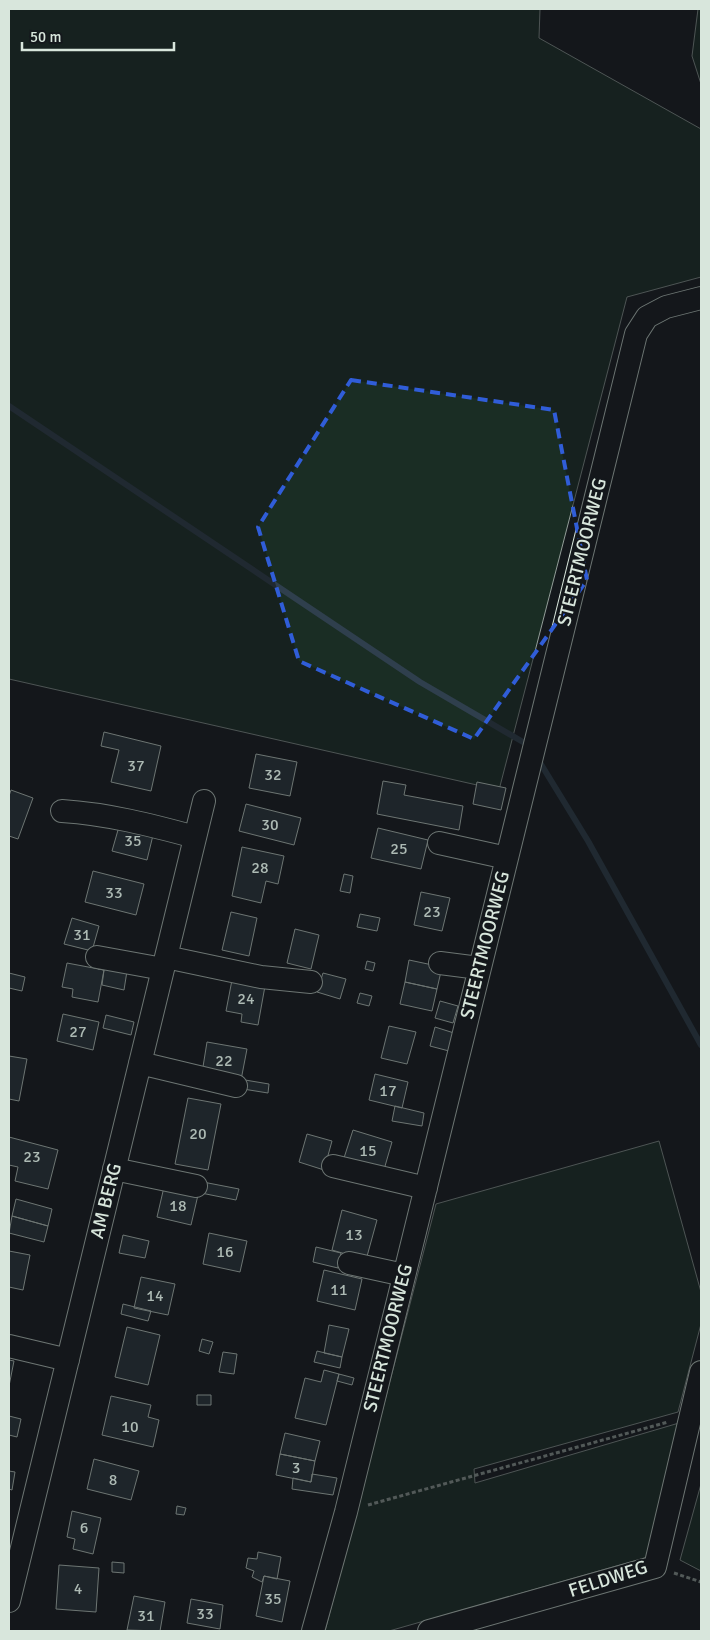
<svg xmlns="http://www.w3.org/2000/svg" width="710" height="1640" font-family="Signika,sans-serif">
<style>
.green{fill:#1a2d24;stroke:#939e99}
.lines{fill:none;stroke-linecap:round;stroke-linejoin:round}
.stream{stroke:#2f3f4d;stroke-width:6}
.building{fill:#2c363c;stroke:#d8e6dc}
.minor-casing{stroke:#d8e6dc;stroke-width:24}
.path{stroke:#9da8a2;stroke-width:3;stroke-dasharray:4 2.5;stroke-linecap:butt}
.minor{stroke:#14181c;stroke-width:22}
.marked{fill:none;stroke:#305dd8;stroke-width:4;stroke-dasharray:10 6;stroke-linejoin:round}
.labels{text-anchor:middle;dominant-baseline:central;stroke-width:4;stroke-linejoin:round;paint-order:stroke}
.number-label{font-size:16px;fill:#adbab4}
.street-label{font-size:19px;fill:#d8e6dc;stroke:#14181c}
</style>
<rect width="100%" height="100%" fill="#14181c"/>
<path class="green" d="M9 9H540L539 38 701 129V277L627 297 499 790 9 679Z
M698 9H701V84L692 56Z
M659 1141 701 1292V1324L678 1412 474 1469 475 1483 679 1423 648 1557 389 1631H325L436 1204Z
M701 1484V1571L680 1560Z"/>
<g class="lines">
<path class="stream" d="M9 406 420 682 523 742
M539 761 588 841 701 1045"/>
</g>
<path class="building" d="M104 732 161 746 151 791 111 782 119 750 101 746Z
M256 754 297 762 290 796 249 788Z
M383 781 406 785 404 795 463 806 459 830 377 814Z
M477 782 506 788 501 810 473 804Z
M11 790 33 798 18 839 9 836V796Z
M246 804 301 818 294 845 239 831Z
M120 823 154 831 147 860 112 851Z
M378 828 428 840 421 869 371 858Z
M242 847 284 856 278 884 266 881 261 903 232 896Z
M93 871 144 884 136 915 85 902Z
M344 874 353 876 350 893 340 891Z
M421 892 450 898 442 931 414 925Z
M231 912 257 918 249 956 222 950Z
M360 914 380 918 377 931 357 927Z
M72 918 99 926 92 951 64 944Z
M295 929 319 935 311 969 287 963Z
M409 960 442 967 437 989 405 982Z
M367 961 375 963 373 971 365 969Z
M67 963 104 970 98 1002 72 997 73 989 62 987Z
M100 965 127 971 124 990 102 985 104 970 98 969Z
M9 973 25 977 22 991 9 988Z
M323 973 346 979 340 999 317 992Z
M232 980 265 986 258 1025 241 1022 242 1014 226 1011Z
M405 982 437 989 432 1011 400 1004Z
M360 993 372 996 369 1006 357 1003Z
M440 1001 458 1006 453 1023 435 1018Z
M63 1014 99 1022 93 1050 57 1041Z
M106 1015 134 1022 131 1035 103 1028Z
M389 1026 416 1032 407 1064 381 1058Z
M435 1027 454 1033 449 1051 430 1046Z
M207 1042 247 1049 241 1080 202 1073Z
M9 1056 27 1059 19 1101 9 1099Z
M375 1074 408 1082 402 1108 369 1100Z
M245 1080 269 1084 268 1093 243 1089Z
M188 1098 221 1104 208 1170 175 1164Z
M395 1106 424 1113 422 1126 392 1121Z
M353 1130 392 1142 383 1173 343 1161Z
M307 1134 332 1141 324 1170 299 1162Z
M9 1137 58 1150 48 1189 15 1181 18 1167 9 1165Z
M203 1182 239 1189 236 1200 201 1193Z
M164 1187 198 1195 191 1225 157 1217Z
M16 1199 52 1209 48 1226 12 1216Z
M342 1210 377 1220 366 1260 332 1250Z
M12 1216 48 1226 44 1242 9 1233Z
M209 1233 247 1241 240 1272 203 1264Z
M123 1235 149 1241 145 1258 119 1253Z
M316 1247 341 1253 338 1268 313 1262Z
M9 1251 30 1255 23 1290 9 1287Z
M324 1270 362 1279 355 1310 317 1301Z
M141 1277 175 1284 168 1315 134 1308Z
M123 1304 151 1311 148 1321 121 1314Z
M329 1325 349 1329 342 1357 324 1353Z
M127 1327 160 1335 148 1385 115 1377Z
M202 1339 213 1342 209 1354 199 1351Z
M317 1351 342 1357 340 1368 314 1362Z
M223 1352 237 1354 234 1374 219 1372Z
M9 1360 14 1361 9 1386Z
M324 1370 339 1374 326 1425 295 1418 305 1378 321 1382Z
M339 1374 354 1378 352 1385 337 1381Z
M197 1395H211V1405H197Z
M111 1396 151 1405 148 1417 159 1420 153 1447 102 1435Z
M9 1416 21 1419 17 1437 9 1435Z
M285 1433 320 1441 315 1461 280 1454Z
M280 1454 315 1461 311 1482 276 1475Z
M94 1459 139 1471 131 1500 87 1489Z
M9 1471 15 1472 12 1490 9 1489Z
M312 1474 337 1478 333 1495 292 1489 293 1478 311 1482Z
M177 1506 186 1508 184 1515 176 1514Z
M72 1511 101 1518 93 1554 73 1549 75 1539 67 1537Z
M258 1552 281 1557 277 1579 264 1576 262 1582 252 1577 254 1571 246 1568 248 1558 257 1559Z
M112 1562 124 1563V1573L112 1572Z
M59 1565 99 1568 96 1612 56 1609Z
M264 1576 290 1581 282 1622 256 1616Z
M134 1596 165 1602 160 1631 127 1630Z
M191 1599 223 1605 220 1629 187 1623Z"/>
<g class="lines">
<g class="minor-casing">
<path id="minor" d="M62 811C108 814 151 825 195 837
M439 843 507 858
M97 957 163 969
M166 957 261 977 311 982
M440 963 479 968
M140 1063 236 1086
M333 1166 426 1188
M114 1169 196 1186
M349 1263 404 1275
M9 1346 68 1360
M9 1601 204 801
M313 1631 346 1512 636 334 647 317 666 307 701 298
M429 1631 655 1567 701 1372"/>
</g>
<path class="path" d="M368 1505 668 1422
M674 1573 701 1582"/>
<use href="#minor" class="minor"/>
</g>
<path d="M0 0H710V1640H0ZM351 380 554 410 587 580 474 739 299 661 258 527Z" fill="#14181c" fill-opacity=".55" fill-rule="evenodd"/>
<path class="marked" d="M351 380 554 410 587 580 474 739 299 661 258 527Z"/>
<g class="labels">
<g class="number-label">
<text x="136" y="766">37</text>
<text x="273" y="775">32</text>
<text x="270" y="825">30</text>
<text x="133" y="841">35</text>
<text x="399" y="849">25</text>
<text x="260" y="868">28</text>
<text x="114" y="893">33</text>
<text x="432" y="912">23</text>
<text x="82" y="935">31</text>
<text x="246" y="999">24</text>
<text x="78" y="1032">27</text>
<text x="224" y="1061">22</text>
<text x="388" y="1091">17</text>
<text x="198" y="1134">20</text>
<text x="368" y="1151">15</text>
<text x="32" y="1157">23</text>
<text x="178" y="1206">18</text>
<text x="354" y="1235">13</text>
<text x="225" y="1252">16</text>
<text x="339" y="1290">11</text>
<text x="155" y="1296">14</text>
<text x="130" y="1427">10</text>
<text x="296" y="1468">3</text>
<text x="113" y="1480">8</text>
<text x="84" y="1528">6</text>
<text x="78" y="1589">4</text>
<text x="273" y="1599">35</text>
<text x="205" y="1614">33</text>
<text x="146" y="1616">31</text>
</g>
<g class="street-label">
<text transform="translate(582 552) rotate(-76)">STEERTMOORWEG</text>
<text transform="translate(485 945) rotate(-76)">STEERTMOORWEG</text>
<text transform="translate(106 1201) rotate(-76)">AM BERG</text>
<text transform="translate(388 1338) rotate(-76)">STEERTMOORWEG</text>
<text transform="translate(608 1579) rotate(-18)">FELDWEG</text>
</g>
</g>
<rect width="710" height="1640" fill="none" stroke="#d8e6dc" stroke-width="20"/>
<path d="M22 42v8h152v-8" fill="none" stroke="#d8e6dc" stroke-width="2.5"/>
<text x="30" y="42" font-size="15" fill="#d8e6dc" stroke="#14181c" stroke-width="4" paint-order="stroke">50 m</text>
</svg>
